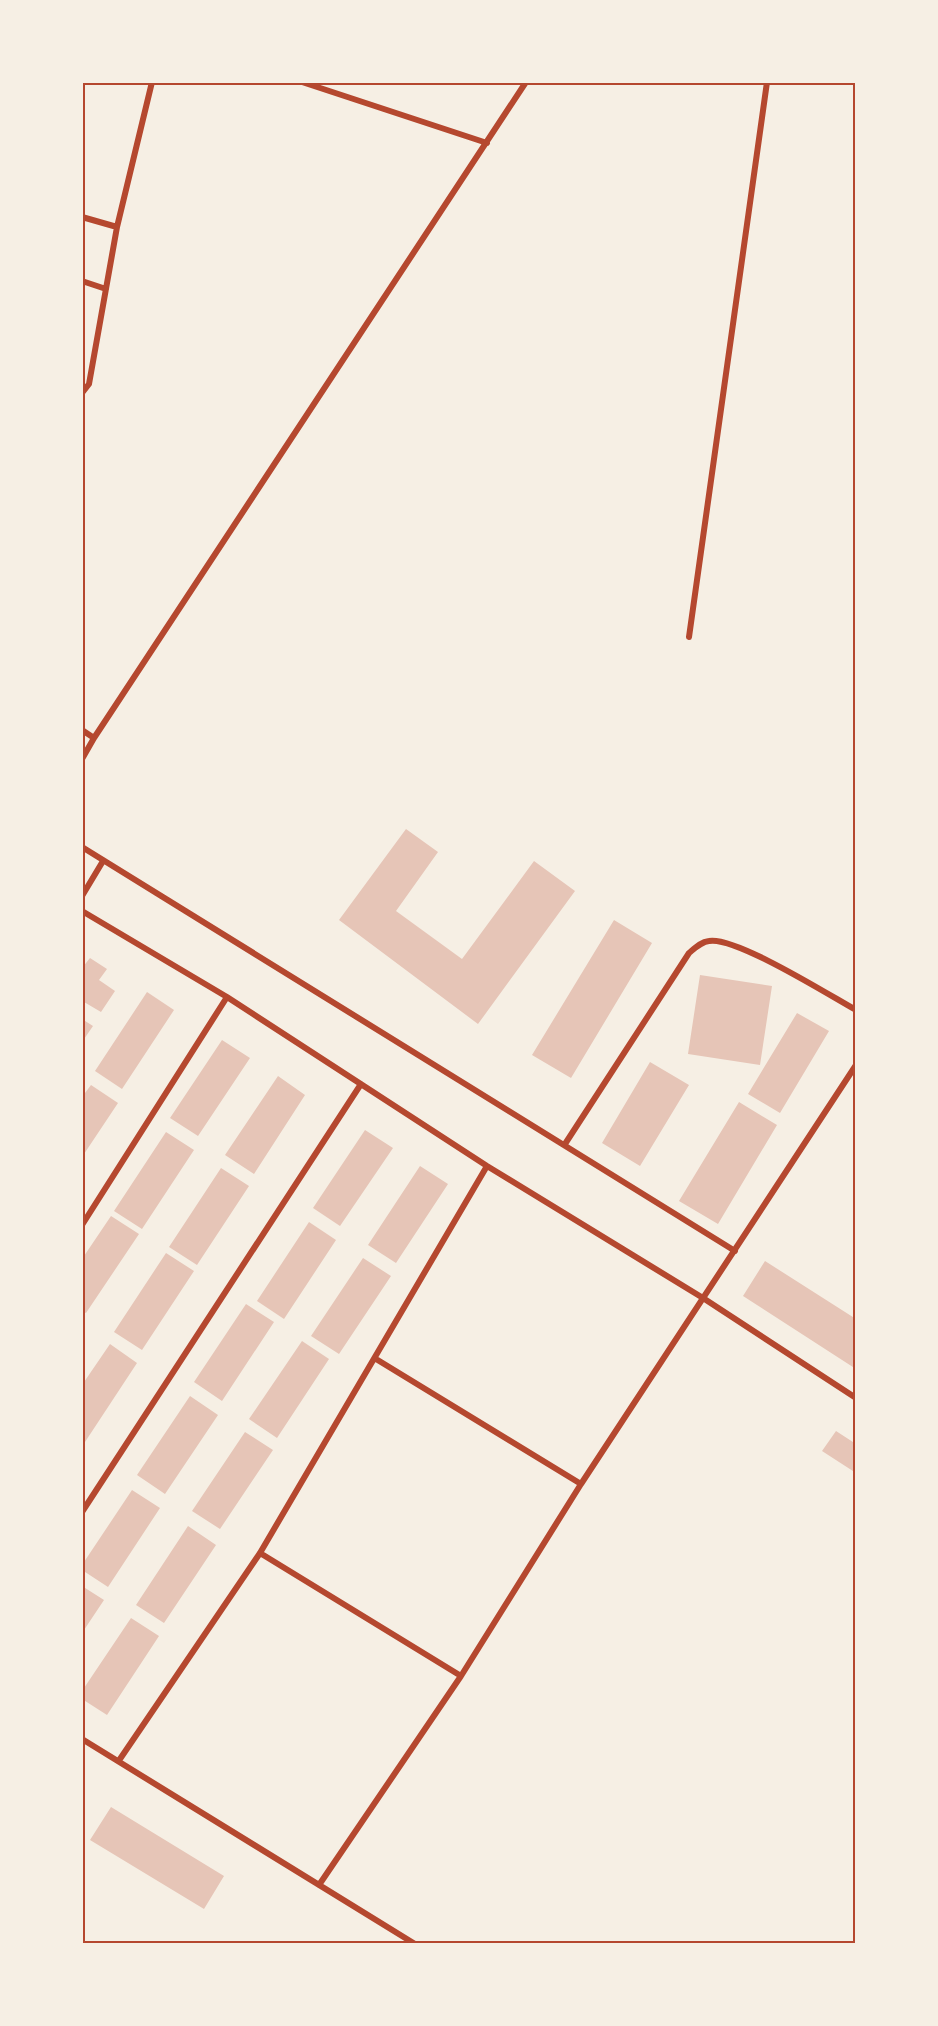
<svg xmlns="http://www.w3.org/2000/svg" width="938" height="2026" font-family="'Fira Sans',sans-serif">
<style>
.building{fill:#e6c5b7}
.lines{fill:none;stroke-linecap:round;stroke-linejoin:round}
.minor{stroke:#b5482f;stroke-width:6}
.neatline{fill:none;stroke:#b5482f;stroke-width:2}
</style>
<rect width="100%" height="100%" fill="#f6efe4"/>
<path class="building" d="M406 829 438 852 396 911 462 959 534 861 575 891 478 1024 339 920Z
M614 920 652 943 571 1078 532 1055Z
M90 958 107 969 99 980 115 991 101 1012 84 1002 82 1005V968Z
M700 975 772 986 760 1065 688 1054Z
M147 992 174 1010 122 1089 95 1071Z
M797 1013 829 1031 780 1113 748 1094Z
M82 1019 93 1026 82 1042Z
M222 1040 250 1058 198 1136 170 1118Z
M650 1062 689 1085 640 1166 602 1143Z
M278 1076 305 1095 254 1174 225 1155Z
M91 1085 118 1103 82 1157V1097Z
M739 1102 777 1125 718 1224 679 1201Z
M365 1130 393 1148 340 1226 313 1208Z
M166 1132 194 1150 142 1229 114 1211Z
M420 1166 448 1184 396 1263 368 1245Z
M221 1168 249 1186 197 1265 169 1247Z
M111 1216 139 1234 86 1313 82 1311V1259Z
M309 1222 336 1240 284 1319 257 1301Z
M166 1253 194 1271 142 1350 114 1332Z
M363 1258 391 1276 339 1354 311 1336Z
M765 1261 856 1319V1369L743 1296Z
M246 1304 274 1322 222 1401 194 1382Z
M302 1341 329 1359 277 1438 249 1419Z
M110 1344 137 1363 85 1442 82 1440V1385Z
M190 1396 218 1415 165 1494 137 1475Z
M836 1431 856 1444V1473L822 1451Z
M245 1432 273 1450 220 1529 192 1511Z
M132 1490 160 1508 108 1587 82 1570V1565Z
M188 1526 216 1545 164 1623 136 1605Z
M82 1586 104 1600 82 1633Z
M131 1618 159 1636 107 1715 82 1699V1691Z
M111 1807 224 1876 204 1909 90 1840Z"/>
<g class="lines">
<path class="minor" d="M302 82 487 143
M82 217 117 227
M82 281 106 289
M82 393 89 384 117 227 152 82
M689 637 767 82
M82 730 94 738
M82 759 94 738 526 82
M82 847 735 1251
M82 896 103 861
M82 911 227 997 487 1166 703 1298 856 1398
M565 1144 689 953C695 948 701 942 709 941 735 936 829 995 856 1010
M82 1225 227 997
M376 1359 581 1484
M82 1512 361 1084
M260 1553 461 1676
M82 1739 415 1944
M120 1759 260 1553 487 1166
M319 1885 461 1676 581 1484 856 1065"/>
</g>
<rect width="938" height="2026" fill="none" stroke="#f6efe4" stroke-width="168"/>
<rect x="84" y="84" width="770" height="1858" class="neatline"/>
</svg>
